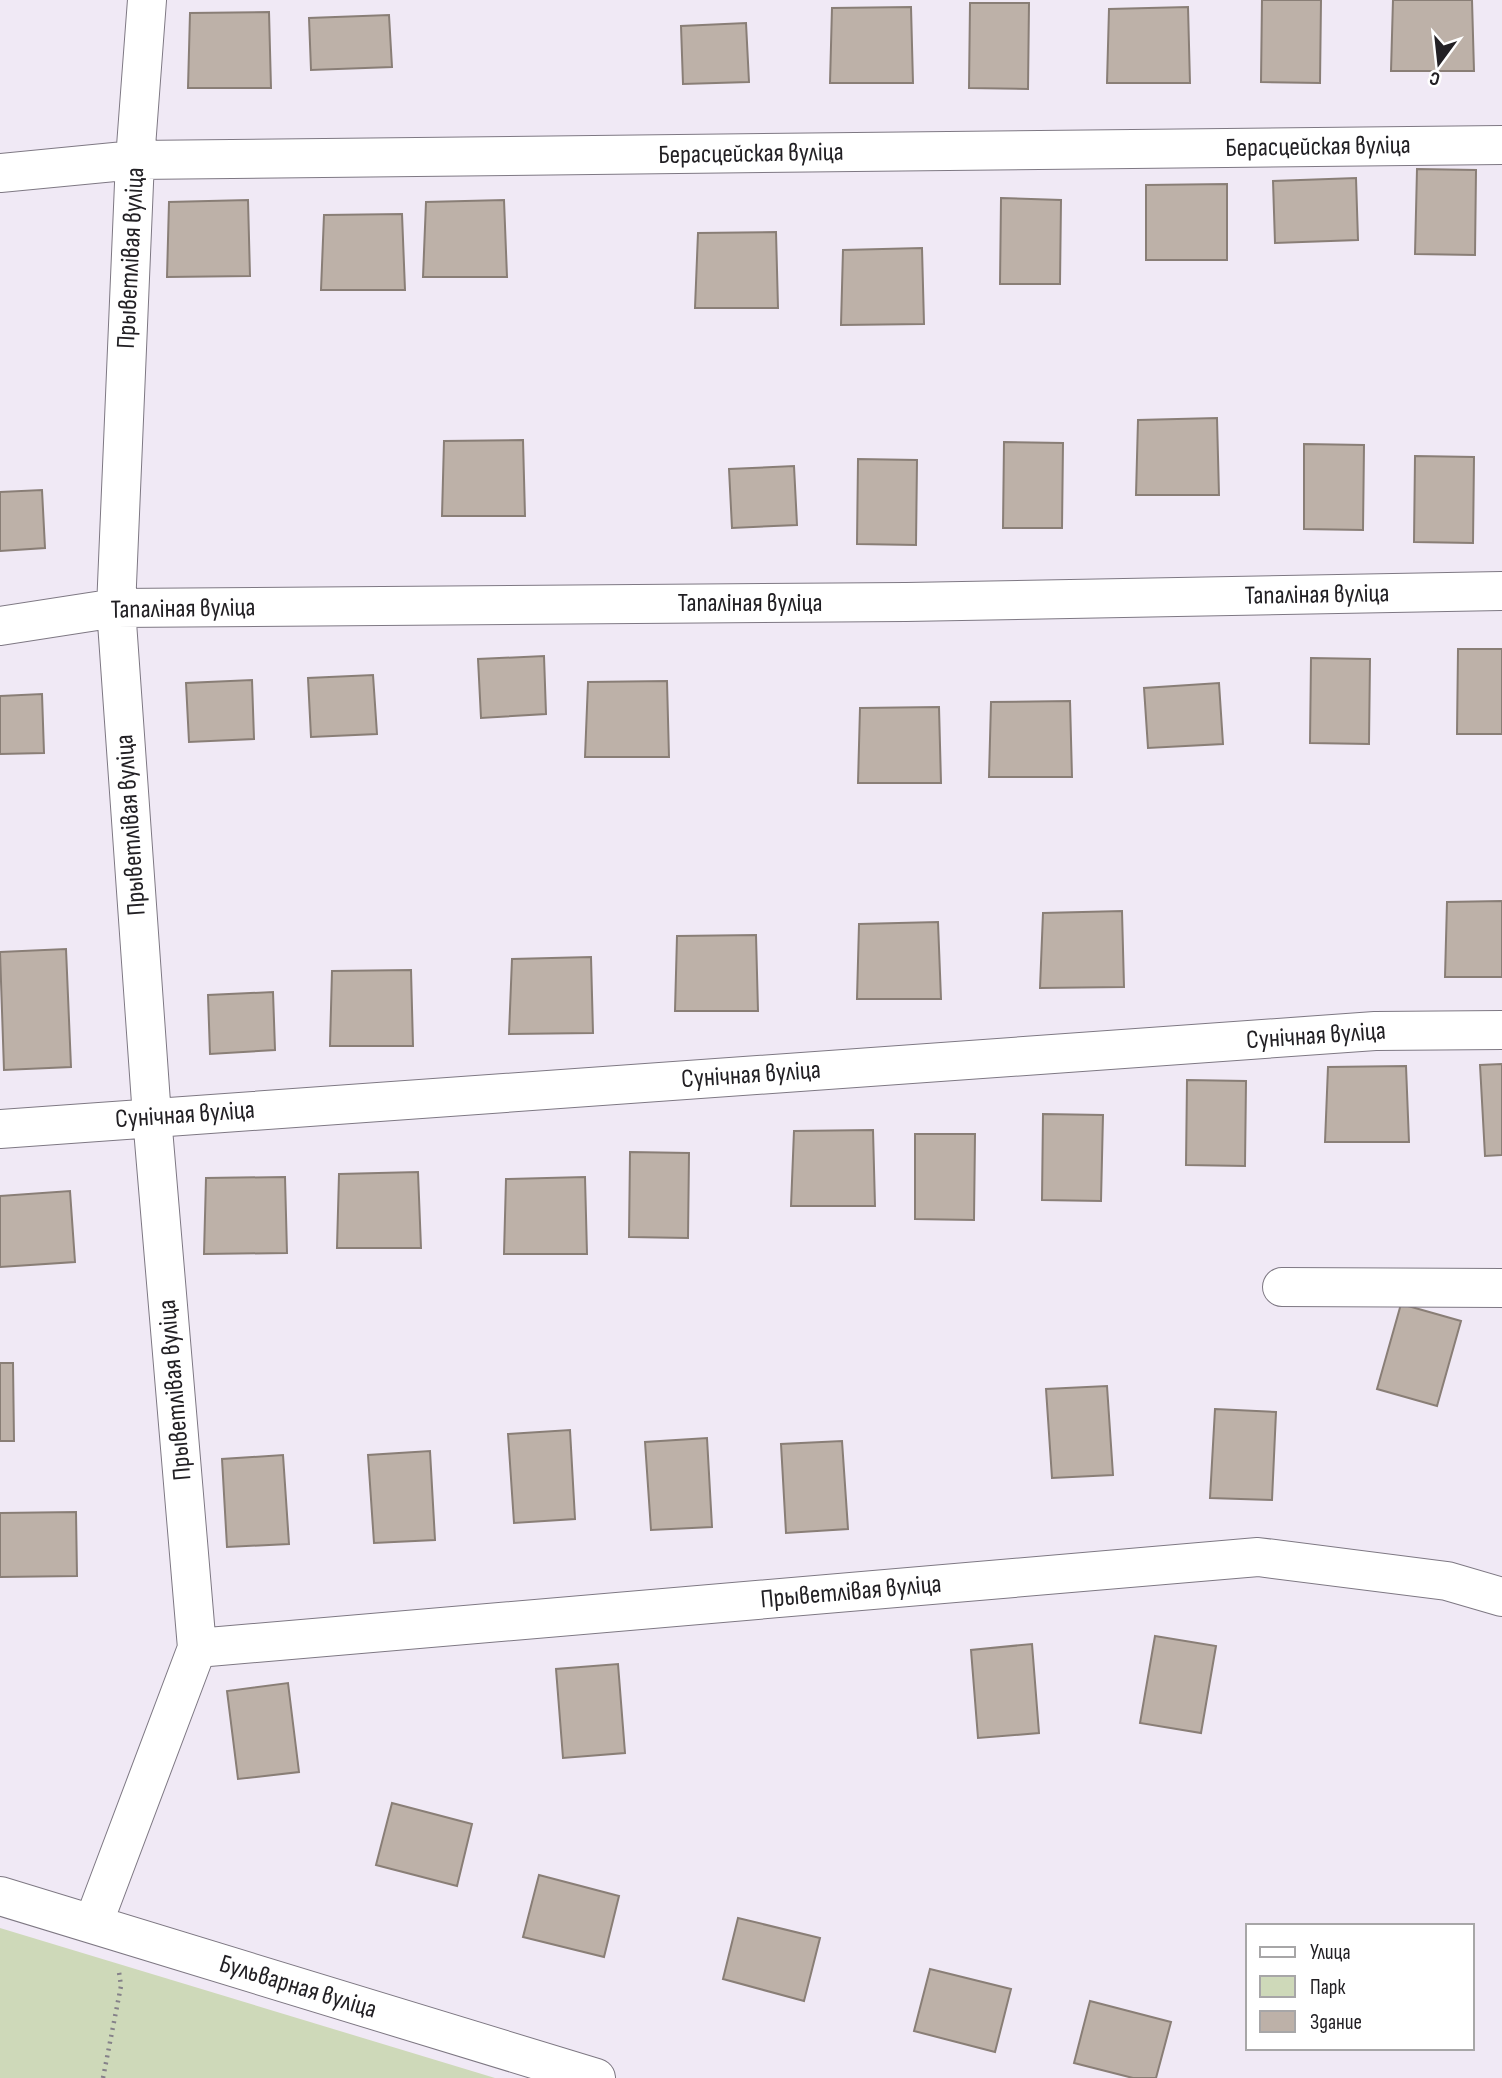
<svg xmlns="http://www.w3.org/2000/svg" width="1502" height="2078" font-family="'Sofia Sans Condensed',sans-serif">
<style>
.green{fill:#ced9b9}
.building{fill:#bdb1a8;stroke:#897e76;stroke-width:2}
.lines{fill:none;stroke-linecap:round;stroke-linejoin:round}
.minor-casing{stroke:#7e7883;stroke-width:40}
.path{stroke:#858189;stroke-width:4.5;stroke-dasharray:2 5;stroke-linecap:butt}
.minor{stroke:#fff;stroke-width:38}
.labels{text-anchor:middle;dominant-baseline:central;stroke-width:7;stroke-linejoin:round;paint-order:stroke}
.street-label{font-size:26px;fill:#222024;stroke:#fff}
</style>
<rect width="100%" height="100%" fill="#f0e9f5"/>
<path class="green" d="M0 1928 495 2078H0Z"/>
<path class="building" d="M1262 0H1321L1320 83 1261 82Z
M1393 0H1472L1474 71H1391Z
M970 3H1029L1028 89 969 88Z
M911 7 913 83H830L832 8Z
M1188 7 1190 83H1107L1109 9Z
M269 12 271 88H188L190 13Z
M389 15 392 67 311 70 309 18Z
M746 23 749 82 683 84 681 26Z
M1417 169 1476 170 1475 255 1415 254Z
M1356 178 1358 240 1275 243 1273 181Z
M1227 184V260H1146V185Z
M1001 198 1061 200 1060 284H1000Z
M248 200 250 276 167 277 169 202Z
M504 200 507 277H423L426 202Z
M402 214 405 290H321L324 215Z
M776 232 778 308H695L698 233Z
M922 248 924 324 841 325 843 250Z
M1217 418 1219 495H1136L1138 420Z
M523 440 525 516H442L444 441Z
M1004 442 1063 443 1062 528H1003Z
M1304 444 1364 445 1363 530 1304 529Z
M1415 456 1474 457 1473 543 1414 542Z
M858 459 917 460 916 545 857 544Z
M794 466 797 525 732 528 729 469Z
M42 490 45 548 0 551V492Z
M1458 649H1502V734H1457Z
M544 656 546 714 481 718 478 659Z
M1311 658 1370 659 1369 744 1310 743Z
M373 675 377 734 311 737 308 678Z
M252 680 254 739 189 742 186 683Z
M667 681 669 757H585L588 682Z
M1219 683 1223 744 1148 748 1144 688Z
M42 694 44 753 0 754V696Z
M1070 701 1072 777H989L991 702Z
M939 707 941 783H858L860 708Z
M1502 901V977H1445L1447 902Z
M1122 911 1124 987 1040 988 1043 913Z
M938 922 941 999H857L859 924Z
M756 935 758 1011H675L677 936Z
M66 949 71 1067 4 1070 0 952Z
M591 957 593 1033 509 1034 512 959Z
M411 970 413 1046H330L332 971Z
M273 992 275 1050 210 1054 208 995Z
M1502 1064V1155L1485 1156 1480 1065Z
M1406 1066 1409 1142H1325L1328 1067Z
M1187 1080 1246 1081 1245 1166 1186 1165Z
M1043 1114 1103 1115 1101 1201 1042 1200Z
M873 1130 875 1206H791L794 1131Z
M915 1134H975L974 1220 915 1219Z
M630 1152 689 1153 688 1238 629 1237Z
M418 1172 421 1248H337L339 1174Z
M285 1177 287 1253 204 1254 206 1178Z
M585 1177 587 1254H504L506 1179Z
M70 1191 75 1262 0 1267V1196Z
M1401 1304 1461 1321 1437 1406 1377 1389Z
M0 1363H13L14 1441H0Z
M1107 1386 1113 1475 1052 1478 1046 1389Z
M1215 1409 1276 1412 1272 1500 1210 1498Z
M570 1430 575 1519 514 1523 508 1434Z
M707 1438 712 1527 651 1530 645 1442Z
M842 1441 848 1529 786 1533 781 1444Z
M430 1451 435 1540 374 1543 368 1455Z
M283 1455 289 1544 227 1547 222 1459Z
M76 1512 77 1576 0 1577V1513Z
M1155 1636 1216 1646 1201 1733 1140 1723Z
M1032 1644 1039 1733 978 1738 971 1650Z
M618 1664 625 1753 563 1758 556 1669Z
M288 1683 299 1772 238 1779 227 1691Z
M392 1803 472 1824 457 1886 376 1865Z
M539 1875 619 1896 604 1957 523 1937Z
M738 1918 820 1938 804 2001 723 1979Z
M930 1969 1011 1989 995 2052 914 2031Z
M1090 2001 1171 2022 1156 2078H1133L1074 2063Z"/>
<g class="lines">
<g class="minor-casing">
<path id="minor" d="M0 173 135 160 1502 145
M0 626 116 608 906 602 1502 591
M0 1129 1375 1031 1502 1030
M1282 1287 1502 1288
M197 1648 1258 1557 1447 1581 1502 1597
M0 1896 596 2078
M93 1924 197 1648 152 1117 116 608 135 160 147 0"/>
</g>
<path class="path" d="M103 2078 121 1986 119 1972"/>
<use href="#minor" class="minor"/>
</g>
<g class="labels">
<g class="street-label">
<text transform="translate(1318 147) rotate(-1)">Берасцейская вуліца</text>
<text transform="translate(751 154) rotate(-1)">Берасцейская вуліца</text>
<text transform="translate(131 258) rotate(-87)">Прыветлівая вуліца</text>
<text transform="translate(1317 595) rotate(-1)">Тапаліная вуліца</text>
<text x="750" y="603">Тапаліная вуліца</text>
<text transform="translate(183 609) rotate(-1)">Тапаліная вуліца</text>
<text transform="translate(131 825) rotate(-94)">Прыветлівая вуліца</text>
<text transform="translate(1316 1036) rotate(-4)">Сунічная вуліца</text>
<text transform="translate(751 1075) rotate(-4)">Сунічная вуліца</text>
<text transform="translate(185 1115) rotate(-4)">Сунічная вуліца</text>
<text transform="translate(175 1390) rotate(-95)">Прыветлівая вуліца</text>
<text transform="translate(851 1592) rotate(-5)">Прыветлівая вуліца</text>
<text transform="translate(298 1987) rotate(17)">Бульварная вуліца</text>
</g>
</g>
<rect x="1246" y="1924" width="228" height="126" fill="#ffffff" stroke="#a7a6a7" stroke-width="2"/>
<rect x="1260" y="1947" width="35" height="10" fill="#ffffff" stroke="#a7a6a7" stroke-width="2"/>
<text x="1310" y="1959" font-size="21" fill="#222024">Улица</text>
<rect x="1260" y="1976" width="35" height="21" fill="#ced9b9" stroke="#a7a6a7" stroke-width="2"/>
<text x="1310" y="1994" font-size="21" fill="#222024">Парк</text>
<rect x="1260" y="2011" width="35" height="21" fill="#bdb1a8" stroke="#a7a6a7" stroke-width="2"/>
<text x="1310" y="2029" font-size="21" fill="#222024">Здание</text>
<g transform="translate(1439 63) rotate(195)" stroke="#ffffff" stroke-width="5" paint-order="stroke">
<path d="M0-5L12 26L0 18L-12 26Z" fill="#222024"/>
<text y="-10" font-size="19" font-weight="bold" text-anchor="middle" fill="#222024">С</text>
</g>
</svg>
